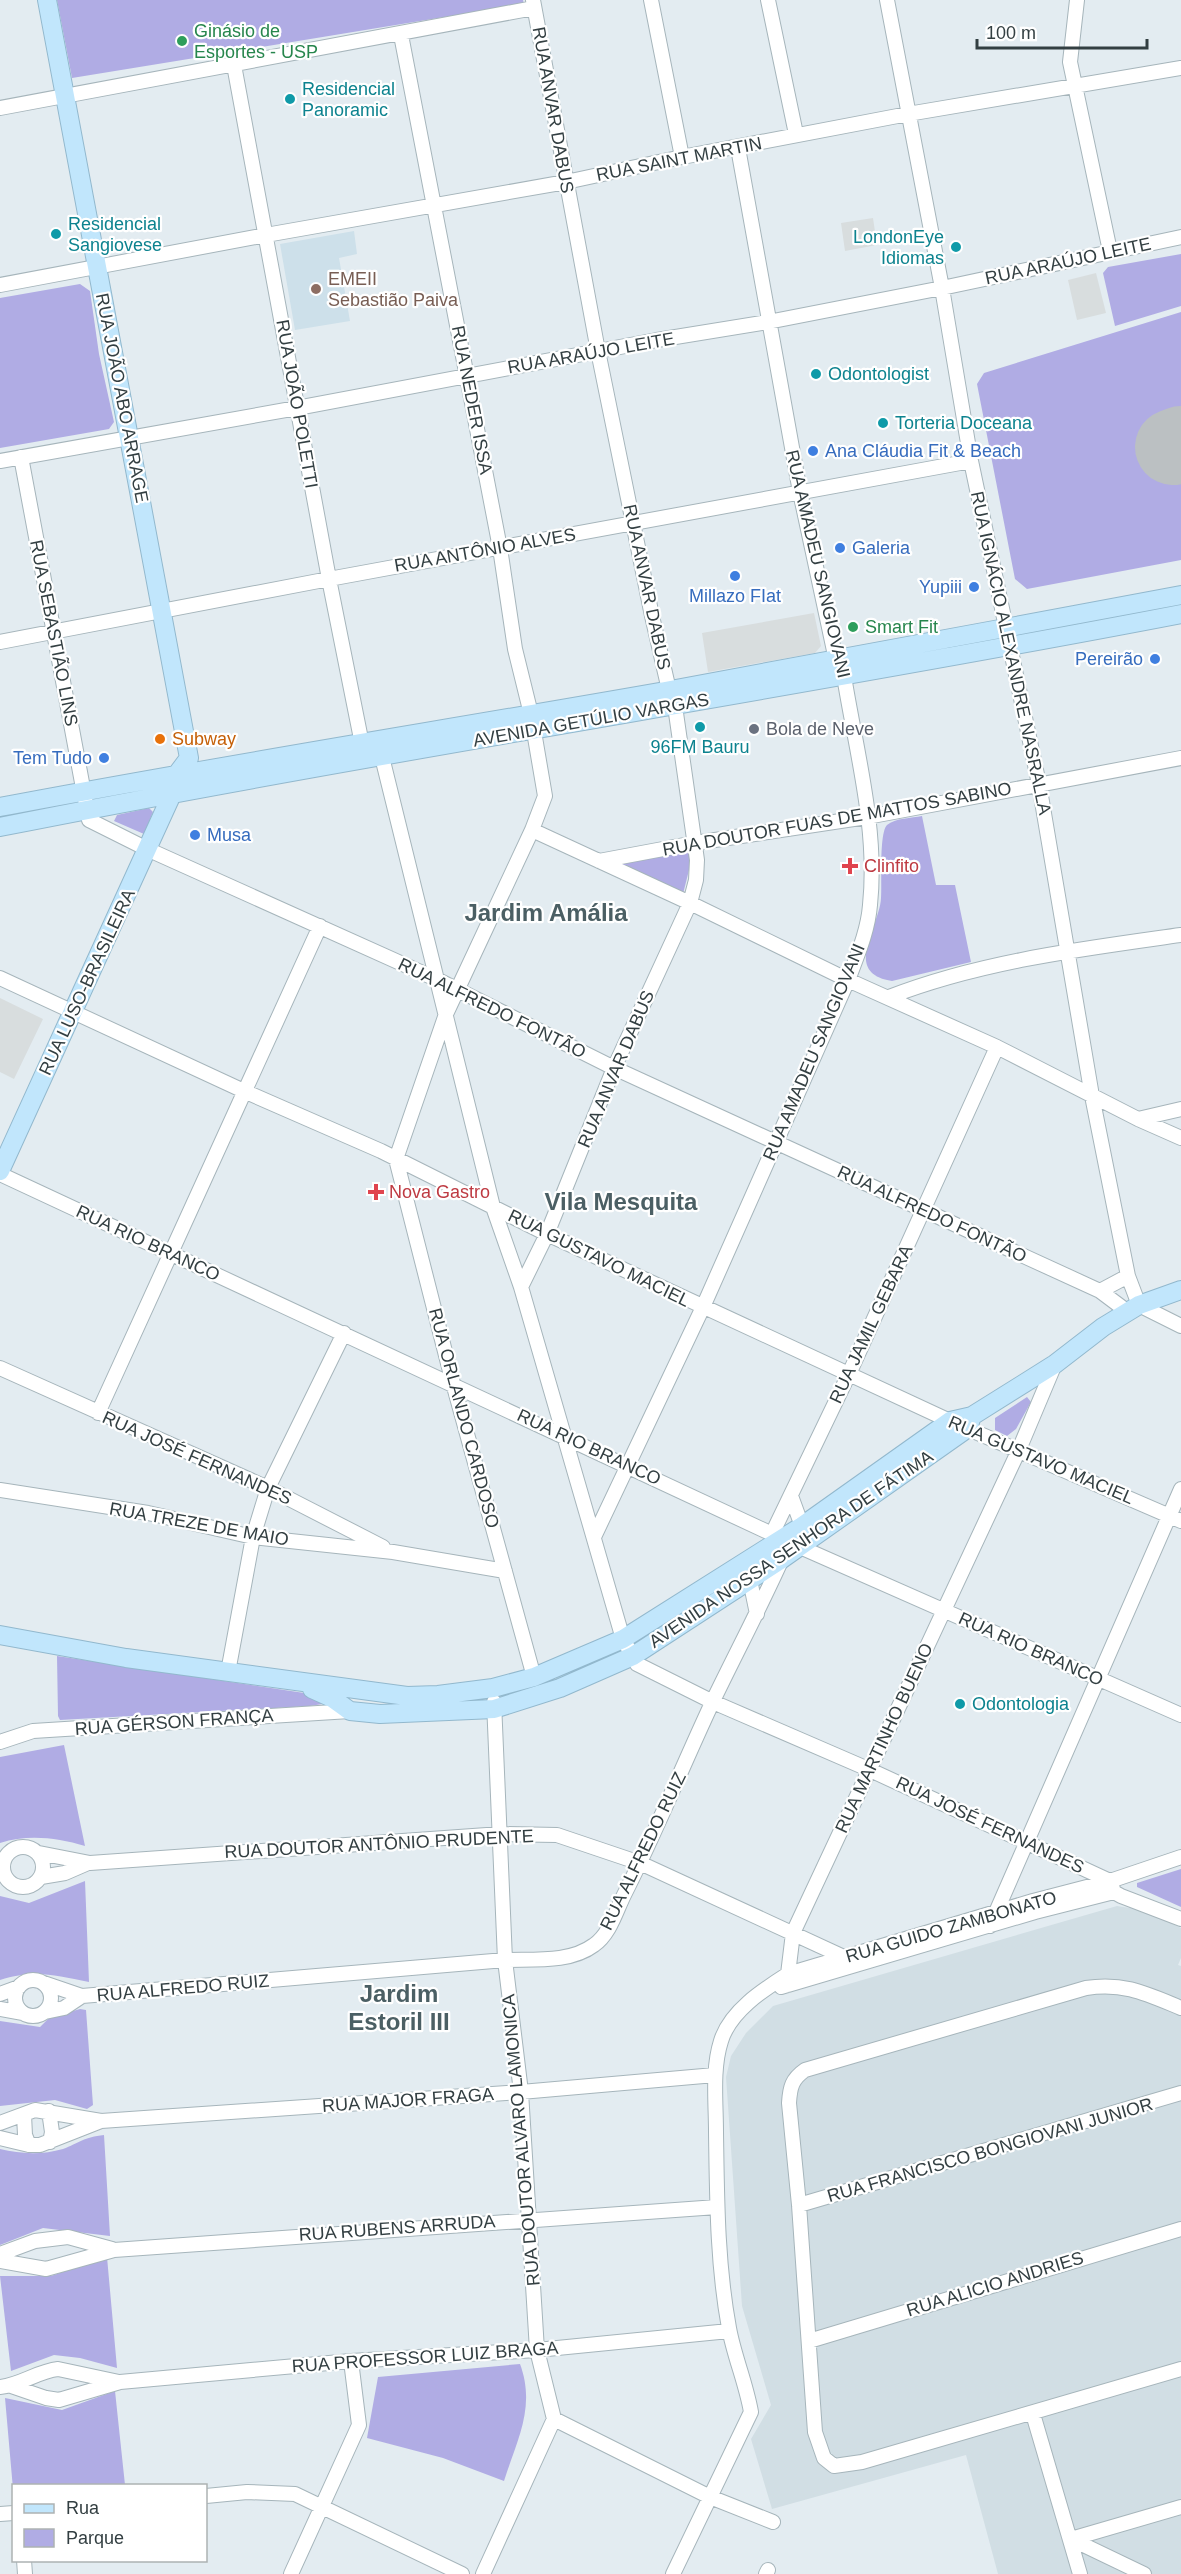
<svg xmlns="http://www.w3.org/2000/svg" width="1181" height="2574" font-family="Helvetica,sans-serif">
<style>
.residential{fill:#d1dee4}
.education{fill:#cde0ea}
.green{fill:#b0ace4}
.parking{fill:#d8ddde}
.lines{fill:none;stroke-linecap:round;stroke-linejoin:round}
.runway{stroke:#bbc0c2;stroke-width:76}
.street-casing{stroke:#a6b5bb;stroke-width:16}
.secondary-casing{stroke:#92b8cd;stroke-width:20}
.street{stroke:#fff;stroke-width:14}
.secondary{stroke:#c1e6fc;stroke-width:18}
.leisure-dot{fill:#2e9e5b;stroke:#fff;stroke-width:2}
.culture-dot{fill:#0f9aa8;stroke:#fff;stroke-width:2}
.education-dot{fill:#8d6e63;stroke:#fff;stroke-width:2}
.shop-dot{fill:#3f7fe0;stroke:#fff;stroke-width:2}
.worship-dot{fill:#6b7280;stroke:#fff;stroke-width:2}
.food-dot{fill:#e8710a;stroke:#fff;stroke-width:2}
.health-dot{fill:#e0444e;stroke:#fff;stroke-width:2}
.labels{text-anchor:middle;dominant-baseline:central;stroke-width:4.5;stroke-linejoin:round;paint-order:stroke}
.leisure-label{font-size:18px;fill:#27864d;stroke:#fff;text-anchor:start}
.culture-label{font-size:18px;fill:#0d838f;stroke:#fff;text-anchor:start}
.street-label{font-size:18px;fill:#333f42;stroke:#fff}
.education-label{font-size:18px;fill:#785e54;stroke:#fff;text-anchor:start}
.shop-label{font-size:18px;fill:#366cbe;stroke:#fff;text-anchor:start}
.worship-label{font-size:18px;fill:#5b616d;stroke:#fff;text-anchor:start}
.food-label{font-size:18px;fill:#c56008;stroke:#fff;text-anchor:start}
.health-label{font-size:18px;fill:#be3a42;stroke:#fff;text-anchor:start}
.district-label{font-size:24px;font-weight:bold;fill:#4b5f64;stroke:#fff}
</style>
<rect width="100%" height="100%" fill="#e3ecf1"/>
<path class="residential" d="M1117 1906 1143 1910 1181 1928V1958L1178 1965 1181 1966V2574H998L966 2455 772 2509 751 2439 771 2405 742 2306 726 2077 731 2056 746 2033 773 2006Z"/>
<path class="education" d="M354 231 357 254 339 258 350 321 295 330 280 244Z"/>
<path class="green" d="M57 0H523L524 4 72 78Z
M1181 254V306L1115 326 1103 273 1108 267Z
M80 284 90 291 99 354 114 422 109 429 0 448V298Z
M1181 312V409L1155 417 1148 423 1164 476 1170 483 1181 480V560L1027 589 1015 579 977 384 984 373Z
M149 808 153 812 144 834 114 821 117 815Z
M922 816 936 885H955L971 962 892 981C841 973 880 926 881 898 882 884 879 833 887 825 895 818 912 818 922 816Z
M689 849V870L683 894 616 863Z
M1027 1397 1031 1402 1016 1429 1007 1436 995 1430V1418Z
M57 1656 311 1694 321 1697 322 1704 310 1706 60 1720 58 1716Z
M64 1745 85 1846C57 1838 29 1834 0 1843V1757Z
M1181 1869V1907L1137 1887V1883Z
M85 1881 89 1982C55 1975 33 1969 0 1980V1896L29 1903Z
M80 2009 86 2010 93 2105 87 2109 55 2100 0 2106V2021L40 2027 49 2018Z
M104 2135 110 2236 43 2228 0 2245V2149C21 2154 42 2155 63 2149 79 2143 84 2137 104 2135Z
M107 2257 117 2368 80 2358 54 2355 11 2371 0 2276H51Z
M520 2364C536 2407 517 2440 504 2481L443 2458 367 2438 378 2377Z
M115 2391 125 2485 14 2486 13 2489 5 2398 62 2410Z"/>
<path class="parking" d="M873 218 877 245 845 251 841 223Z
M1096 273 1106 313 1077 320 1068 280Z
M814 613 821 646 815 653 708 672 702 633Z
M0 998 43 1019 14 1079 0 1072Z"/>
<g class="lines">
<path class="runway" d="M1173 447 1181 444"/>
<g class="street-casing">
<path id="street" d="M651 0 682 157
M768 0 796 134
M887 0 942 288 971 461 1039 784 1092 1096 1128 1276 1139 1305 1181 1326
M1077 0 1070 62 1110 251
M401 35 500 548 515 649 531 714 545 796 532 830 446 1014 396 1159 453 1383 534 1677
M234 65 329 579 362 744
M0 108 534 8
M0 285 266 235 566 182 682 157 908 114 1181 68
M21 457 89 820 147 849 436 979 614 1068 1100 1291 1128 1312
M0 461 297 408 657 340 768 322 942 288 1181 237
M0 642 329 579 971 461
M382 757 493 1207 521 1287 623 1639 637 1664 713 1702 868 1769 1110 1881 1114 1892 1121 1896 1181 1919
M532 830 690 903 848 980 997 1047 1138 1119 1181 1138
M599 861 695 843 867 817 1181 758
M0 978 246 1092 381 1151 547 1234 950 1421 1181 1521
M889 997C982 961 1082 949 1181 935
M1138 1119 1181 1109
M0 1174 800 1547 1181 1715
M521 1287 547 1234 614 1068 690 903 696 880 697 860 675 706 669 690 652 616 598 351 533 0
M1100 1291 1128 1276
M0 1368 268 1488 383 1547
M98 1413 320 926
M0 1490 148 1513 253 1537 393 1552 505 1571
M791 1496 802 1526
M772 1534 849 1374 997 1047
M594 1537 703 1307 848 980C857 956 868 931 870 905 878 829 856 751 844 676L836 660 800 492 738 148
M750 1580 757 1614
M228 1672 253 1537 268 1488 344 1333
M0 1742 33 1731 350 1711
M3 1867a20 20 0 1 1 40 0a20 20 0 1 1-40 0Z
M39 1853 90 1863 501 1834 557 1835 640 1863 846 1958 856 1964
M41 1877 65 1873 88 1863
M990 1926 1181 1489
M15 1998a18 18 0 1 1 36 0a18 18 0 1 1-36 0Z
M41 1982 82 1996 505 1960C534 1959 570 1963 594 1945 610 1934 616 1911 624 1895 656 1832 682 1767 712 1703 735 1655 760 1608 782 1559
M788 1985V1974L793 1933 1018 1452 1055 1364
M781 1987 1035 1912 1114 1892
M0 1994 19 1987
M1181 2008C1147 1994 1124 1982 1086 1988L805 2070C792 2079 790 2087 789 2103L799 2205 815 2432 824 2458 834 2466 862 2462 1181 2369
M0 2009 23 2013
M45 2012 64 2008 82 1996
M49 2111 52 2132 50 2142
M24 2115 25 2135 29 2145
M0 2123 35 2110 101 2121 521 2092 715 2075
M0 2138 29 2145H40L101 2121
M799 2205 1181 2093
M0 2254 35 2241 68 2237 112 2249
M0 2261 46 2269 114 2250 717 2207
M809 2341 1181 2229
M11 2386 46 2398 59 2400 120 2382 351 2361 537 2350 729 2331
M0 2387C21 2385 38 2371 58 2369L119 2382
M1033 2414 1080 2574
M554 2419 710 2497 773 2522
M206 2496 247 2492 295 2494 462 2574
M0 2514 14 2513
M1071 2539 1181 2507
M1071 2539 1144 2574
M24 2560 25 2574
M291 2574 359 2425 351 2361
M483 2574 554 2419 537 2350 521 2092 505 1960 494 1702
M673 2574 751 2412C746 2383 734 2356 729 2328 717 2263 717 2197 716 2132 716 2102 712 2069 721 2041 730 2011 763 1990 788 1974L1033 1901 1110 1881 1181 1857
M766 2574 768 2570"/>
</g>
<g class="secondary-casing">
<path id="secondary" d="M0 807C221 765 443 730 665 691 838 660 1009 627 1181 595
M0 827C392 749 788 690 1181 614
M0 1171 173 792 177 774 189 758 47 0
M0 1635 126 1658 407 1696 438 1695 493 1688 534 1677 623 1639 802 1526 950 1421 972 1416 1055 1364 1103 1327 1139 1305 1181 1290
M312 1689 332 1698 350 1711 380 1714 494 1709 560 1688 633 1656 782 1559 968 1428 972 1416"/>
</g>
<use href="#street" class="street"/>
<use href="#secondary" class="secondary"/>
</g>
<g class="leisure-dot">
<circle cx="182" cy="41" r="6"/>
<circle cx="853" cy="627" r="6"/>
</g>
<g class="culture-dot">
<circle cx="290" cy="99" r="6"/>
<circle cx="56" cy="234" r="6"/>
<circle cx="956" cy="247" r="6"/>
<circle cx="816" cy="374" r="6"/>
<circle cx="883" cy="423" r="6"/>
<circle cx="700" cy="727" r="6"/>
<circle cx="960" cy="1704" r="6"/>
</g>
<circle class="education-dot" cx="316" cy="289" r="6"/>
<g class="shop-dot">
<circle cx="813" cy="451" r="6"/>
<circle cx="840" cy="548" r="6"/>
<circle cx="735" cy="576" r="6"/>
<circle cx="974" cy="587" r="6"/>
<circle cx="1155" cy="659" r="6"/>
<circle cx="104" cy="758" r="6"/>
<circle cx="195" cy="835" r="6"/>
</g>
<circle class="worship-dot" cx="754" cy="729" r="6"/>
<circle class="food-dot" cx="160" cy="739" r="6"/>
<g class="health-dot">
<path d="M847 857h6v6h6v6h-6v6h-6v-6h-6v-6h6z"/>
<path d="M373 1183h6v6h6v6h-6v6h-6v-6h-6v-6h6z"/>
</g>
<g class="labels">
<g class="leisure-label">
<text x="194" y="31">Ginásio de<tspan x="194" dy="21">Esportes - USP</tspan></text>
<text x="865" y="627">Smart Fit</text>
</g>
<g class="culture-label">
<text x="302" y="89">Residencial<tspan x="302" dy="21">Panoramic</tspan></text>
<text x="68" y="224">Residencial<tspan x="68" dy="21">Sangiovese</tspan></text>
<text x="944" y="237" text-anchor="end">LondonEye<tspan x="944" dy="21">Idiomas</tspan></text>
<text x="828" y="374">Odontologist</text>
<text x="895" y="423">Torteria Doceana</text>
<text x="700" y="747" text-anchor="middle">96FM Bauru</text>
<text x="972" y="1704">Odontologia</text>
</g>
<g class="street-label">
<text transform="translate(553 110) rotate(80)">RUA ANVAR DABUS</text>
<text transform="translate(679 159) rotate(-11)">RUA SAINT MARTIN</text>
<text transform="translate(1068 261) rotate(-12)">RUA ARAÚJO LEITE</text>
<text transform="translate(591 353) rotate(-10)">RUA ARAÚJO LEITE</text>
<text transform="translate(122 398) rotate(79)">RUA JOÃO ABO ARRAGE</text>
<text transform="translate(472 400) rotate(79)">RUA NEDER ISSA</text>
<text transform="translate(297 404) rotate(80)">RUA JOÃO POLETTI</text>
<text transform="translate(485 550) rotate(-10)">RUA ANTÔNIO ALVES</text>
<text transform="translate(818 564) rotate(77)">RUA AMADEU SANGIOVANI</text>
<text transform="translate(647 587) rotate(78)">RUA ANVAR DABUS</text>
<text transform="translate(54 633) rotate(79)">RUA SEBASTIÃO LINS</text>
<text transform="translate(1011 653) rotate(78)">RUA IGNÁCIO ALEXANDRE NASRALLA</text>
<text transform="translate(591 720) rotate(-10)">AVENIDA GETÚLIO VARGAS</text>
<text transform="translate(837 819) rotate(-10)">RUA DOUTOR FUAS DE MATTOS SABINO</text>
<text transform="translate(87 982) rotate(-65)">RUA LUSO-BRASILEIRA</text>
<text transform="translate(492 1008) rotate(26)">RUA ALFREDO FONTÃO</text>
<text transform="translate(814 1052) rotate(-67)">RUA AMADEU SANGIOVANI</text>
<text transform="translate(616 1069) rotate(-67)">RUA ANVAR DABUS</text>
<text transform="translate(932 1214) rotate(25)">RUA ALFREDO FONTÃO</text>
<text transform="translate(148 1243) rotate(25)">RUA RIO BRANCO</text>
<text transform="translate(599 1258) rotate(26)">RUA GUSTAVO MACIEL</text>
<text transform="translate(871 1324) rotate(-65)">RUA JAMIL GEBARA</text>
<text transform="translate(464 1418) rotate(75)">RUA ORLANDO CARDOSO</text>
<text transform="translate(589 1447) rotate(25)">RUA RIO BRANCO</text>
<text transform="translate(197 1458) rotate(24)">RUA JOSÉ FERNANDES</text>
<text transform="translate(1041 1460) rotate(23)">RUA GUSTAVO MACIEL</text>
<text transform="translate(199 1524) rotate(10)">RUA TREZE DE MAIO</text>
<text transform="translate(791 1549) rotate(-34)">AVENIDA NOSSA SENHORA DE FÁTIMA</text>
<text transform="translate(1031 1649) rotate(24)">RUA RIO BRANCO</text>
<text transform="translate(174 1722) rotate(-4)">RUA GÉRSON FRANÇA</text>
<text transform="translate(884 1738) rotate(-65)">RUA MARTINHO BUENO</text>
<text transform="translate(990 1825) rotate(25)">RUA JOSÉ FERNANDES</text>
<text transform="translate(379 1844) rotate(-3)">RUA DOUTOR ANTÔNIO PRUDENTE</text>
<text transform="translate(643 1851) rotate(-64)">RUA ALFREDO RUIZ</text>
<text transform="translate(951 1927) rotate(-16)">RUA GUIDO ZAMBONATO</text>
<text transform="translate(183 1988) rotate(-5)">RUA ALFREDO RUIZ</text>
<text transform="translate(408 2100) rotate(-4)">RUA MAJOR FRAGA</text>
<text transform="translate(521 2140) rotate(-95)">RUA DOUTOR ALVARO LAMONICA</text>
<text transform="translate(990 2150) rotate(-16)">RUA FRANCISCO BONGIOVANI JUNIOR</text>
<text transform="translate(397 2228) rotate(-4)">RUA RUBENS ARRUDA</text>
<text transform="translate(995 2284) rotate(-17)">RUA ALICIO ANDRIES</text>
<text transform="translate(425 2357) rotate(-4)">RUA PROFESSOR LUIZ BRAGA</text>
</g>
<g class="education-label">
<text x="328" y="279">EMEII<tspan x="328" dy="21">Sebastião Paiva</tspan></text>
</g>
<g class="shop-label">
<text x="825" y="451">Ana Cláudia Fit &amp; Beach</text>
<text x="852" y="548">Galeria</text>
<text x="962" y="587" text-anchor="end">Yupiii</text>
<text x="735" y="596" text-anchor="middle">Millazo FIat</text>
<text x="1143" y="659" text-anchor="end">Pereirão</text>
<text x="92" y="758" text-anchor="end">Tem Tudo</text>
<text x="207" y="835">Musa</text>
</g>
<g class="worship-label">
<text x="766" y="729">Bola de Neve</text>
</g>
<g class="food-label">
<text x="172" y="739">Subway</text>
</g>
<g class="health-label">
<text x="864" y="866">Clinfito</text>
<text x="389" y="1192">Nova Gastro</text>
</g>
<g class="district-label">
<text x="546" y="912">Jardim Amália</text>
<text x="621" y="1201">Vila Mesquita</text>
<text x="399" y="1993">Jardim<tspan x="399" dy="28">Estoril III</tspan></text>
</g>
</g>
<rect x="12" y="2484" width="195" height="78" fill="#ffffff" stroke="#adb2b3" stroke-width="1.5"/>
<rect x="24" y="2504" width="30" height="9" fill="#c1e6fc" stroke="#adb2b3" stroke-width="1.5"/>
<text x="66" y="2514" font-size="18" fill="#333f42">Rua</text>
<rect x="24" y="2529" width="30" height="18" fill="#b0ace4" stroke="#adb2b3" stroke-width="1.5"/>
<text x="66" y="2544" font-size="18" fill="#333f42">Parque</text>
<path d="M977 39v9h170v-9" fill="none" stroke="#333f42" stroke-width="3"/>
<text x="986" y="39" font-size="18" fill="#333f42" stroke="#ffffff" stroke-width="4.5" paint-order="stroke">100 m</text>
</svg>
